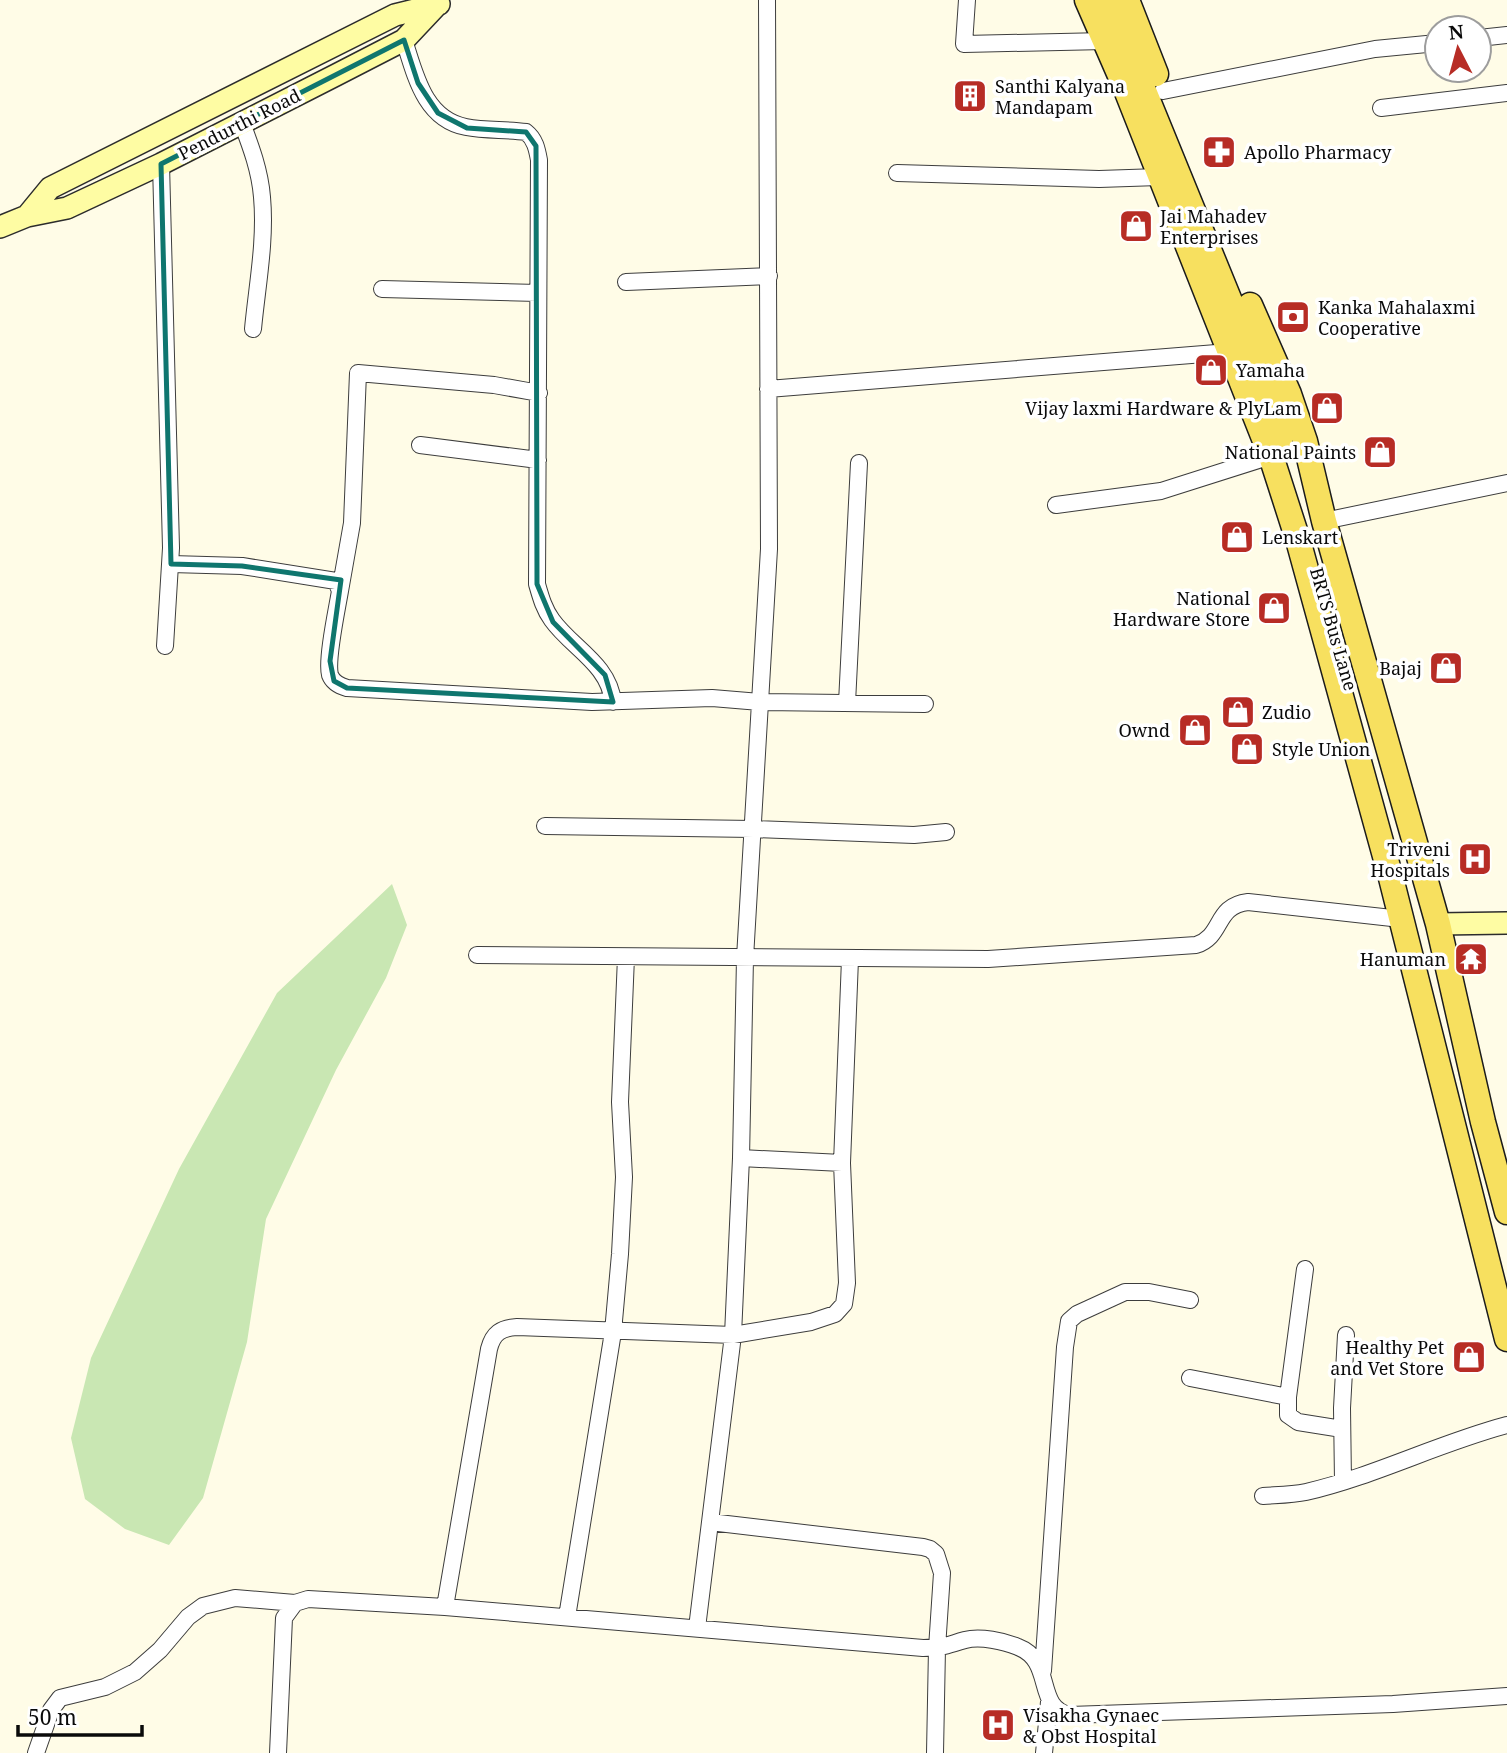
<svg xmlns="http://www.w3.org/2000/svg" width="1507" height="1753" font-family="'Noto Serif',serif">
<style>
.green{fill:#c9e7b3}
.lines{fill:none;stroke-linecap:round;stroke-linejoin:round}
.street-casing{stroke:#3d3d3d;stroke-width:18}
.secondary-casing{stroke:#2c2c2c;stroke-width:24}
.primary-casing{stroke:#1b1b1b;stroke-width:27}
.street{stroke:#fff;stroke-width:16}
.secondary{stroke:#fefca3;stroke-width:21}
.primary{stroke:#f7e05f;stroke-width:24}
.marked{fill:none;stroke:#0f766e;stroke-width:5;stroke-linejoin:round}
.labels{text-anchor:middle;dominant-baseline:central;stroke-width:7;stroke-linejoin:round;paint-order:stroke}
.poi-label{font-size:18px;fill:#0a0a0a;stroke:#fff;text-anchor:start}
.street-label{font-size:18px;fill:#0a0a0a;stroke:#fff}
</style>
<rect width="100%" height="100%" fill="#fffce7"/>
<path class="green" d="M392 884 407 925 386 978 336 1070 266 1219 247 1342 203 1498 169 1545 125 1529 85 1499 71 1438 91 1358 179 1169 277 993Z"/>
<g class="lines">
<g class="street-casing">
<path id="street" d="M967 0 964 44 1105 41
M1479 38 1507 35
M404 40C415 74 424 119 466 127 486 131 506 129 526 132 535 139 537 149 539 160L537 584C541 598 544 609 552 620 572 648 609 664 613 702
M1163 91 1375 49 1437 43
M1381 108 1507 93
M242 123C251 147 260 171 262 197 266 241 257 286 253 329
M161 164 171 548 165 646
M897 173 1099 179 1159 177
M626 282 769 276
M382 289 538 293
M768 389 1229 352
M420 445 538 460
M1056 505 1161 491 1271 456
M1324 521 1507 483
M171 564 242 566 336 581 340 591C337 609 326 660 330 675 333 683 340 686 347 688L592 702 712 698 760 702 925 704
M340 591 352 523 358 373 494 385 539 393
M847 703 859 463
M545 826 753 829 914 835 946 832
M477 955 988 959 1196 945C1224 936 1214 906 1248 902L1401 919
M741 1158 842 1163
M1305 1269 1288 1397V1415L1298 1422 1342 1429
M1190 1378 1288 1397
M1343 1482 1342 1408 1346 1335
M1263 1496C1277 1495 1292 1495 1306 1492 1375 1476 1439 1443 1507 1425
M710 1522 923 1547 930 1549 936 1554 942 1573 937 1648 935 1753
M445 1607 489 1349C493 1333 501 1328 517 1327L733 1335 811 1322 835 1314 844 1304 847 1283 842 1163 850 959
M567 1617 613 1332 620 1254 624 1177 620 1102 626 957
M697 1628 733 1335 741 1158 745 958 769 549 767 0
M1043 1671 1065 1347 1069 1321 1077 1314 1125 1292H1149L1190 1300
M36 1753 51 1710 60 1698 105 1687 135 1672 160 1650 188 1617 203 1606 235 1598 295 1603
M278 1753 284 1618 295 1603 308 1599 445 1607 923 1648C943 1648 947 1645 965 1640 980 1636 1004 1641 1018 1647 1055 1661 1034 1708 1070 1715L1393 1704 1507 1696
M1044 1753 1049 1702"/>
</g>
<g class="secondary-casing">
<path id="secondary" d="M27 216 50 188 395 15 439 4
M0 227 27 216 67 208 161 164 336 75 404 40 436 6
M1438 924 1507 923"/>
</g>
<g class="primary-casing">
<path id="primary" d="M1087 0 1125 87 1271 456 1298 540 1391 878 1507 1339
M1107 0 1263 382 1280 441
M1127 0 1156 74
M1250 305 1289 394 1305 441 1324 521 1438 924 1483 1122 1507 1212"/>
</g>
<use href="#street" class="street"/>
<use href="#secondary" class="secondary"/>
<use href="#primary" class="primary"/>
</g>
<path class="marked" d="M404 40 418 83 438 113 467 128 526 132 536 146 537 584 553 622 605 675 613 702 347 688 334 681 330 661 341 580 242 566 171 564 161 164Z"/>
<defs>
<g id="building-square" transform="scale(1.75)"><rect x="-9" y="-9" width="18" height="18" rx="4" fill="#b72c25" stroke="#fff"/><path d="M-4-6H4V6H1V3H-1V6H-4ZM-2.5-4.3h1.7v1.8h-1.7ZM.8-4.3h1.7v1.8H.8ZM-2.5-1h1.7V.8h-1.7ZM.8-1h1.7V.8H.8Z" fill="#fff"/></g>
<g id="pharmacy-square" transform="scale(1.75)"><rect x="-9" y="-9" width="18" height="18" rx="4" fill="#b72c25" stroke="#fff"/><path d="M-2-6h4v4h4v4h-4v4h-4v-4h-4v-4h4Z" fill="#fff"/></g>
<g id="shop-square" transform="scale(1.75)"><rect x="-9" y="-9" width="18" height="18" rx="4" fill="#b72c25" stroke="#fff"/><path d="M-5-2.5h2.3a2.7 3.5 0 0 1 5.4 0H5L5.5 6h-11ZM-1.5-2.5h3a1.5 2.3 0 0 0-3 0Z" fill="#fff"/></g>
<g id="bank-square" transform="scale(1.75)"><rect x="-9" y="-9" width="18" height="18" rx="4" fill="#b72c25" stroke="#fff"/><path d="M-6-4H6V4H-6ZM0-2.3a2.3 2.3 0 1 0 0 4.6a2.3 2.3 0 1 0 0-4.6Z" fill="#fff"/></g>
<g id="hospital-square" transform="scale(1.75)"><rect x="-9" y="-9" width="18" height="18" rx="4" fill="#b72c25" stroke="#fff"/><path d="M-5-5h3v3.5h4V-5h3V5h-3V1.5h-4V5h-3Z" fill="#fff"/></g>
<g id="temple-square" transform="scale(1.75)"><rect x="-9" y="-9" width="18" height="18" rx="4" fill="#b72c25" stroke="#fff"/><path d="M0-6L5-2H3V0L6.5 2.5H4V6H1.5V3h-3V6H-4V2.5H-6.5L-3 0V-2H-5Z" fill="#fff"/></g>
</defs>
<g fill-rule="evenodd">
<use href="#building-square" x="970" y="96"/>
<use href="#pharmacy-square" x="1219" y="152"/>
<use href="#shop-square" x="1136" y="226"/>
<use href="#bank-square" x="1293" y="317"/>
<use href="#shop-square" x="1211" y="370"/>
<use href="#shop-square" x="1327" y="408"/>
<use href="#shop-square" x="1380" y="452"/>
<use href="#shop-square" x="1237" y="537"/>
<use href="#shop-square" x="1274" y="608"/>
<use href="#shop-square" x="1446" y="668"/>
<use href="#shop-square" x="1238" y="712"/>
<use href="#shop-square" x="1195" y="730"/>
<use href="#shop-square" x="1247" y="749"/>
<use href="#hospital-square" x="1475" y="859"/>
<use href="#temple-square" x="1471" y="959"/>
<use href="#shop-square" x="1469" y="1357"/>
<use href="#hospital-square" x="998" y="1725"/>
</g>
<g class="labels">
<g class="poi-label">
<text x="995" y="86">Santhi Kalyana<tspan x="995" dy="21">Mandapam</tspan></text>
<text x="1244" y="152">Apollo Pharmacy</text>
<text x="1160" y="216">Jai Mahadev<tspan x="1160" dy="21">Enterprises</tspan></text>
<text x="1318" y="307">Kanka Mahalaxmi<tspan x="1318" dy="21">Cooperative</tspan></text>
<text x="1236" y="370">Yamaha</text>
<text x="1302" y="408" text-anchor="end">Vijay laxmi Hardware &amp; PlyLam</text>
<text x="1356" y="452" text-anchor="end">National Paints</text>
<text x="1262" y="537">Lenskart</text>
<text x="1250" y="598" text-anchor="end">National<tspan x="1250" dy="21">Hardware Store</tspan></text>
<text x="1422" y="668" text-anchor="end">Bajaj</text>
<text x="1262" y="712">Zudio</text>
<text x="1170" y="730" text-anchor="end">Ownd</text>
<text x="1272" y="749">Style Union</text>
<text x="1450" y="849" text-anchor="end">Triveni<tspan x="1450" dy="21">Hospitals</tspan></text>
<text x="1446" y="959" text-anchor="end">Hanuman</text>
<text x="1444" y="1347" text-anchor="end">Healthy Pet<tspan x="1444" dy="21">and Vet Store</tspan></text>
<text x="1023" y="1715">Visakha Gynaec<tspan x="1023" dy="21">&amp; Obst Hospital</tspan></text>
</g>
<g class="street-label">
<text transform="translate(239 124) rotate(-27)">Pendurthi Road</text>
<text transform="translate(1334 629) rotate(74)">BRTS Bus Lane</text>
</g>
</g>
<g transform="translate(1458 49) rotate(354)"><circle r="33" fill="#ffffff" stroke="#9d9d9d" stroke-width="2"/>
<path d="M0-5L12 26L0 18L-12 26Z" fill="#b72c25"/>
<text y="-10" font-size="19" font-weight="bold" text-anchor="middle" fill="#0a0a0a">N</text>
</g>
<path d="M18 1725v10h124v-10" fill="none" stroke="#0a0a0a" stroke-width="3.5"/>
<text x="28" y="1725" font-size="21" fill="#0a0a0a" stroke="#ffffff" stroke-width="5" paint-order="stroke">50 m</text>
</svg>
